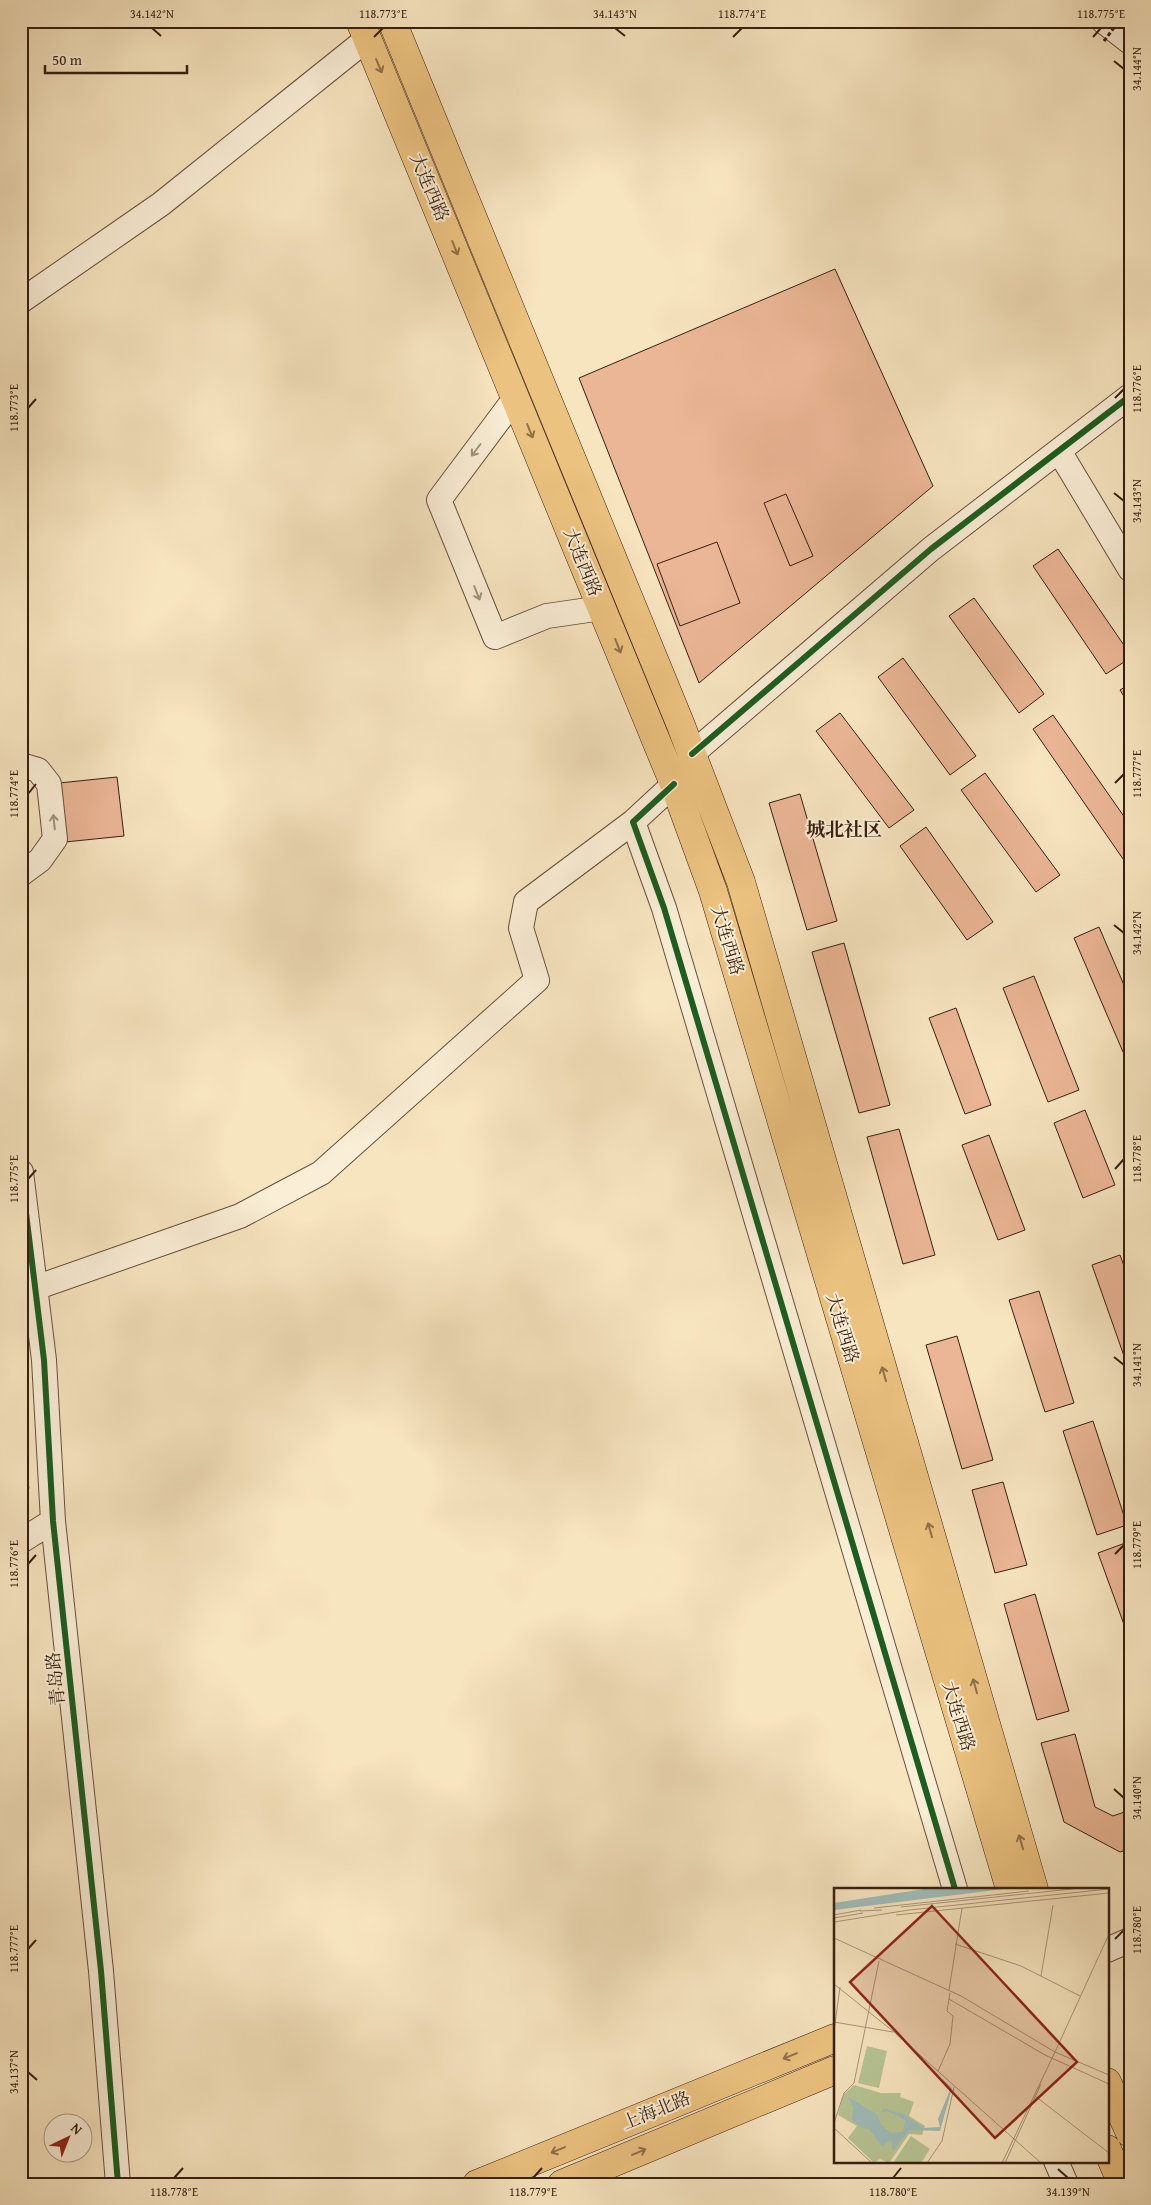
<svg xmlns="http://www.w3.org/2000/svg" width="1151" height="2205" font-family="'Gentium Book Plus','Noto Serif SC',serif">
<style>
.water{fill:#9fbdba;stroke:#757e76}
.building{fill:#ebb696;stroke:#361f10}
.lines{fill:none;stroke-linecap:round;stroke-linejoin:round}
.minor-casing{stroke:#66503c;stroke-width:26}
.major-casing{stroke:#361f10;stroke-width:29}
.minor{stroke:#faeed6;stroke-width:24}
.major{stroke:#ecc280;stroke-width:28}
.path-bridge{stroke:#361f10;stroke-width:3;stroke-dasharray:4 2.5;stroke-linecap:butt}
.cycleway-casing{stroke:#faeed6;stroke-width:9}
.cycleway{stroke:#1b5e20;stroke-width:6}
.oneway{stroke:#917048}
.oneway2{stroke:#a2917d}
.ticks{fill:none;stroke:#361f10;stroke-width:2}
.labels{text-anchor:middle;dominant-baseline:central;stroke-width:4;stroke-linejoin:round;paint-order:stroke}
.street-label{font-size:18px;fill:#361f10;stroke:#faeed6}
.neighbourhood-label{font-size:19px;font-weight:bold;fill:#361f10;stroke:#faeed6}
.inset-road{fill:none;stroke:#aa967a;stroke-width:1}
.view{fill:#8f2418;fill-opacity:0.15;stroke:#8f2418;stroke-width:2.5}
.inset-edge{fill:none;stroke:#361f10;stroke-width:2.5}
.neatline{fill:none;stroke:#361f10;stroke-width:2}
.ticks-label{font-size:12px;text-anchor:middle;fill:#361f10}
</style>
<rect width="100%" height="100%" fill="#f7e5c0"/>
<filter id="stains"><feTurbulence type="fractalNoise" baseFrequency=".004" numOctaves="4"/><feColorMatrix values="0 0 0 0 .2 0 0 0 0 .09 0 0 0 0 .02 0 0 0 .5 -.17"/></filter>
<radialGradient id="worn" r=".72"><stop offset=".6" stop-color="#630" stop-opacity="0"/><stop offset="1" stop-color="#630" stop-opacity=".3"/></radialGradient>
<path class="water" d="M21 1441 29 1488 21 1512Z"/>
<path class="building" d="M835 269 933 486 699 683 579 378Z
M786 494 813 556 790 566 764 503Z
M717 542 740 603 680 626 657 564Z
M1058 549 1130 654V658L1106 674 1033 566Z
M974 598 1044 694 1019 713 949 616Z
M903 658 976 756 950 775 878 677Z
M1130 684V706L1120 690Z
M840 713 914 810 889 828 816 731Z
M1053 715 1130 825V869L1033 729Z
M985 773 1060 875 1036 892 961 790Z
M117 777 124 836 65 842 59 783Z
M800 794 837 921 807 930 769 803Z
M926 827 993 922 967 940 900 846Z
M1099 927 1130 999V1049L1123 1052 1074 938Z
M844 943 890 1105 859 1113 812 952Z
M1034 976 1079 1090 1048 1102 1003 988Z
M956 1008 991 1105 965 1114 929 1018Z
M1085 1110 1115 1185 1083 1198 1054 1123Z
M899 1129 935 1255 903 1264 867 1137Z
M989 1135 1025 1230 998 1240 962 1145Z
M1120 1255 1130 1282V1373L1092 1265Z
M1039 1291 1074 1403 1045 1412 1009 1300Z
M957 1336 993 1460 962 1469 926 1345Z
M1093 1421 1127 1525 1097 1535 1063 1431Z
M1003 1482 1027 1565 995 1573 972 1490Z
M1128 1542 1130 1548V1641L1098 1553Z
M1035 1594 1069 1711 1037 1720 1004 1604Z
M1075 1734 1095 1807 1113 1816 1130 1810V1849L1120 1852 1064 1822 1041 1743Z"/>
<g class="lines">
<g class="minor-casing">
<path id="minor" d="M1103 21 1130 42
M21 301 161 204 367 39
M516 397 439 500 495 637 547 616 602 608
M1059 451 1130 569
M692 754 931 549 1130 396
M21 765 38 770 49 784 55 839 40 860 21 874
M674 784 633 822 664 908 955 1889
M21 1172 44 1360 53 1521 101 1971 118 2184
M35 1288 240 1216 321 1173 537 980 521 928 526 902 633 822
M21 1541 53 1521
M1107 1950 1130 1940
M1056 2161 1066 2184"/>
</g>
<g class="major-casing">
<path id="major" d="M360 21 674 784 713 891 1010 1889
M392 21 680 723 741 882 1034 1889
M1107 2082 1130 2133
M1107 2149 1122 2184
M477 2184 835 2038
M562 2184 835 2070"/>
</g>
<use href="#minor" class="minor"/>
<use href="#major" class="major"/>
<path class="path-bridge" d="M1104 41 1119 21"/>
<g class="cycleway-casing">
<path id="cycleway" d="M692 754 931 549 1130 396
M674 784 633 822 664 908 955 1889
M21 1172 44 1360 53 1521 101 1971 118 2184"/>
</g>
<use href="#cycleway" class="cycleway"/>
</g>
<defs><path id="oneway-shaft" d="M-6 0H5M1.5-3L5.5 0L1.5 3" fill="none" stroke-width="1.6" stroke-linecap="round" stroke-linejoin="round" transform="scale(1.25)"/></defs>
<g class="oneway">
<use href="#oneway-shaft" transform="translate(379 66) rotate(67)"/>
<use href="#oneway-shaft" transform="translate(455 248) rotate(68)"/>
<use href="#oneway-shaft" transform="translate(530 431) rotate(68)"/>
<use href="#oneway-shaft" transform="translate(618 646) rotate(68)"/>
<use href="#oneway-shaft" transform="translate(884 1374) rotate(-106)"/>
<use href="#oneway-shaft" transform="translate(930 1530) rotate(-106)"/>
<use href="#oneway-shaft" transform="translate(975 1686) rotate(-106)"/>
<use href="#oneway-shaft" transform="translate(1021 1842) rotate(-106)"/>
<use href="#oneway-shaft" transform="translate(790 2056) rotate(158)"/>
<use href="#oneway-shaft" transform="translate(558 2150) rotate(157)"/>
<use href="#oneway-shaft" transform="translate(639 2152) rotate(-23)"/>
</g>
<g class="oneway2">
<use href="#oneway-shaft" transform="translate(476 450) rotate(127)"/>
<use href="#oneway-shaft" transform="translate(477 593) rotate(68)"/>
<use href="#oneway-shaft" transform="translate(54 822) rotate(-96)"/>
</g>
<path class="ticks" d="M152 28 161 36M615 28 625 36M374 37 383 28M733 37 742 28M1093 37 1101 28M1114 61 1124 69M1115 398 1124 389M28 408 36 399M1114 493 1124 501M1115 783 1124 774M28 794 36 784M1114 925 1124 933M1115 1169 1124 1159M28 1179 36 1170M1114 1357 1124 1365M1115 1554 1124 1545M28 1564 36 1555M1114 1789 1124 1798M1115 1939 1124 1930M28 1949 36 1940M28 2072 37 2080M1058 2169 1068 2178M174 2178 183 2168M533 2178 542 2168M893 2178 901 2168"/>
<g class="labels">
<g class="street-label">
<text transform="translate(430 187) rotate(67)">大连西路</text>
<text transform="translate(583 562) rotate(68)">大连西路</text>
<text transform="translate(728 940) rotate(73)">大连西路</text>
<text transform="translate(843 1328) rotate(73)">大连西路</text>
<text transform="translate(55 1679) rotate(-96)">青岛路</text>
<text transform="translate(959 1716) rotate(73)">大连西路</text>
<text transform="translate(656 2110) rotate(-22)">上海北路</text>
</g>
<g class="neighbourhood-label">
<text x="844" y="829">城北社区</text>
</g>
</g>
<g transform="translate(834 1888)">
<rect width="275" height="275" fill="#f7e5c0"/>
<path d="M33 158 53 163 45 200 24 195ZM20 197 47 205H67L66 209 80 214 75 228 91 238 88 247 75 246 55 275 46 271 40 275 14 250 23 238 4 227 9 207ZM77 248 96 261 87 275H59Z" fill="#b8c696"/>
<path d="M96 0H178L0 22V15ZM98 182 118 200 106 243 75 242 59 263 57 252 48 258 35 241 28 240 18 232 19 219 14 209 44 227 47 237 57 245 69 244 71 232 53 223 47 225 49 220 70 226 89 240 106 239 104 231 116 202Z" fill="#9fbdba"/>
<path class="inset-road" d="M67 19 247 0M40 20 195 3M26 23 48 22M0 27 27 22M62 27 275 5M0 30 29 25M0 34 75 22 275 1M0 50 127 108 221 164 275 187M121 56 187 78 246 108M207 88 219 17M0 96 60 144 207 275M115 102 128 20M116 105 115 111 211 167 275 196M0 134 59 144M0 143 6 99M221 164 275 46M104 183 116 156 119 128 113 123 115 111M201 208 275 265M0 235 10 205 20 195 45 73M0 240 38 275M93 275 108 253 120 199M168 275 221 164M171 275 207 196"/>
<path class="view" d="M98 18 243 174 161 250 16 94Z"/>
<rect width="275" height="275" class="inset-edge"/>
</g>
<rect width="1151" height="2205" fill="none" stroke="#f7e5c0" stroke-width="55"/>
<g transform="translate(68 2138) rotate(43)"><circle r="24" fill="#faeed6" stroke="#ac9b87"/>
<path d="M0-4L9 19L0 12L-9 19Z" fill="#8f2418"/>
<text y="-8" font-size="14" font-weight="bold" text-anchor="middle" fill="#361f10">N</text>
</g>
<path d="M45 65v8h142v-8" fill="none" stroke="#361f10" stroke-width="2.5"/>
<text x="52" y="65" font-size="15" fill="#361f10" stroke="#faeed6" stroke-width="4" paint-order="stroke">50 m</text>
<rect x="28" y="28" width="1096" height="2150" class="neatline"/>
<g class="ticks-label">
<text x="152" y="18">34.142°N</text>
<text x="383" y="18">118.773°E</text>
<text x="615" y="18">34.143°N</text>
<text x="742" y="18">118.774°E</text>
<text x="1101" y="18">118.775°E</text>
<text transform="translate(1137 69) rotate(-90)" y="4">34.144°N</text>
<text transform="translate(1137 389) rotate(-90)" y="4">118.776°E</text>
<text transform="translate(14 408) rotate(-90)" y="4">118.773°E</text>
<text transform="translate(1137 501) rotate(-90)" y="4">34.143°N</text>
<text transform="translate(1137 774) rotate(-90)" y="4">118.777°E</text>
<text transform="translate(14 794) rotate(-90)" y="4">118.774°E</text>
<text transform="translate(1137 933) rotate(-90)" y="4">34.142°N</text>
<text transform="translate(1137 1159) rotate(-90)" y="4">118.778°E</text>
<text transform="translate(14 1179) rotate(-90)" y="4">118.775°E</text>
<text transform="translate(1137 1365) rotate(-90)" y="4">34.141°N</text>
<text transform="translate(1137 1545) rotate(-90)" y="4">118.779°E</text>
<text transform="translate(14 1564) rotate(-90)" y="4">118.776°E</text>
<text transform="translate(1137 1798) rotate(-90)" y="4">34.140°N</text>
<text transform="translate(1137 1930) rotate(-90)" y="4">118.780°E</text>
<text transform="translate(14 1949) rotate(-90)" y="4">118.777°E</text>
<text transform="translate(14 2072) rotate(-90)" y="4">34.137°N</text>
<text x="174" y="2196">118.778°E</text>
<text x="533" y="2196">118.779°E</text>
<text x="893" y="2196">118.780°E</text>
<text x="1068" y="2196">34.139°N</text>
</g>
<rect width="100%" height="100%" filter="url(#stains)"/>
<rect width="100%" height="100%" fill="url(#worn)"/>
</svg>
